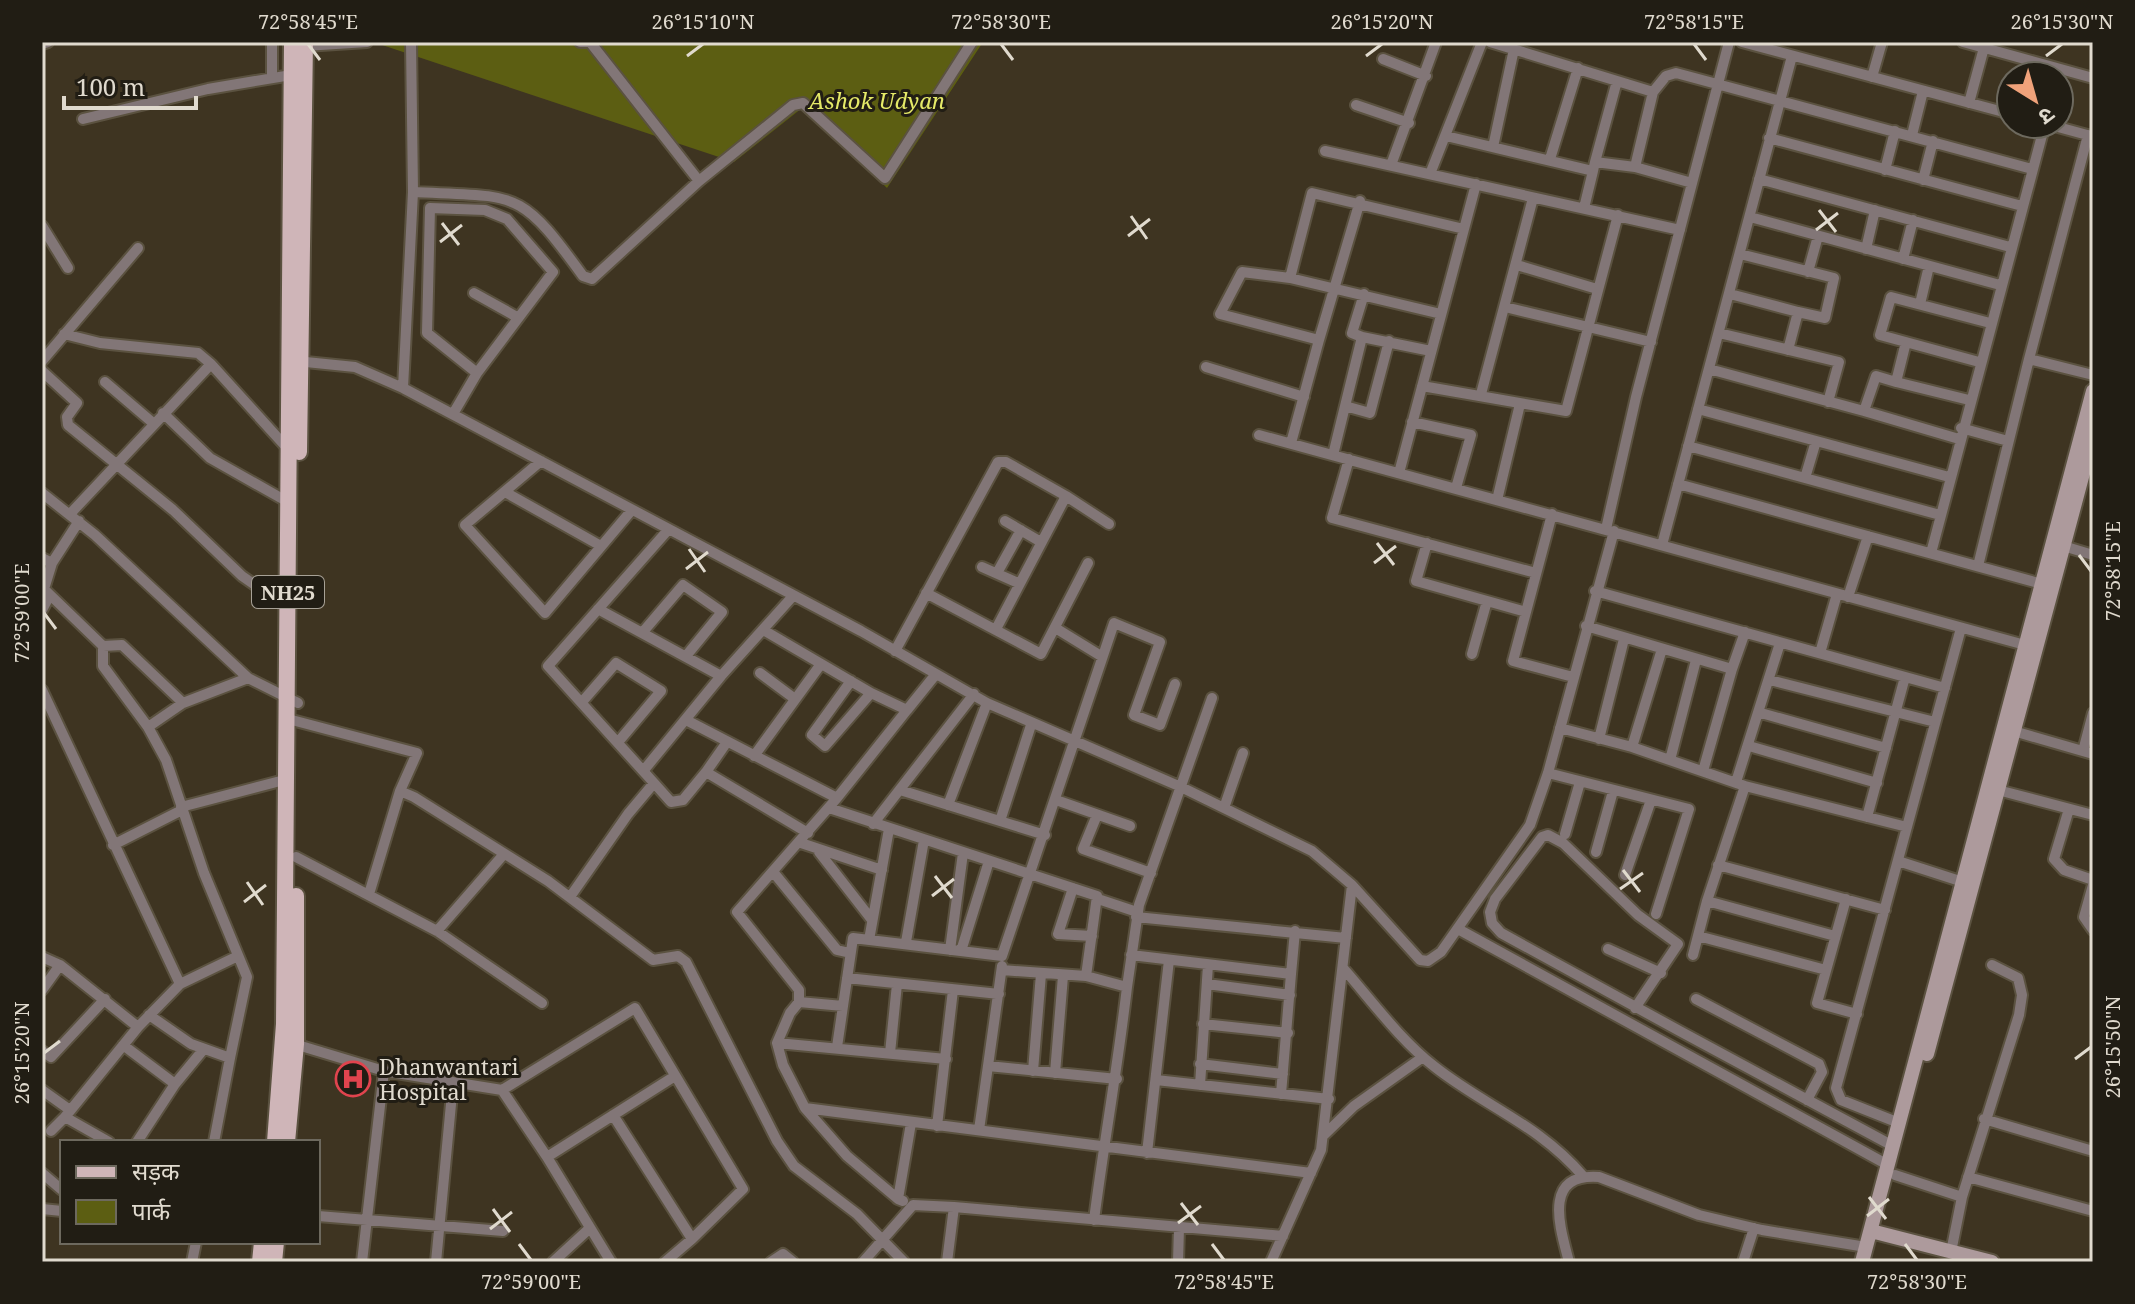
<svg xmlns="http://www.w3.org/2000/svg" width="2135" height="1304" font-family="'Noto Serif','Noto Sans Devanagari',serif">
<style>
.green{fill:#5c5e12}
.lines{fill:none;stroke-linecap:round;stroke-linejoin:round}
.street-casing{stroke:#5b5240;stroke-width:14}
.secondary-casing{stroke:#5b5240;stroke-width:18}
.primary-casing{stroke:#5b5240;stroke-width:20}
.street{stroke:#827677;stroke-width:10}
.secondary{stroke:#ad9a9c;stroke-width:14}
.primary{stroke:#cfb5b8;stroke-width:16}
.ticks{fill:none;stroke:#e0dace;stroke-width:3}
.labels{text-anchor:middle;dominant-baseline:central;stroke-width:6;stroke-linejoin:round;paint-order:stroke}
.shield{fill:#211d14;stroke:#a7a196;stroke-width:2}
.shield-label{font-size:20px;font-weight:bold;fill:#e0dace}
.park-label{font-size:22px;font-style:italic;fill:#e5ea68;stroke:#211d14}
.poi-label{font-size:22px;fill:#e0dace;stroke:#211d14;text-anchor:start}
.neatline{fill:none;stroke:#e0dace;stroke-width:3}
.ticks-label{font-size:20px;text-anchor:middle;fill:#e0dace}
</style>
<rect width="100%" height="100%" fill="#3e3421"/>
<path class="green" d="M373 42H983L887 188 802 108 734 162Z"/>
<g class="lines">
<g class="street-casing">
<path id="street" d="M580 42H590L699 181 793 105 803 103 885 178 972 42
M1490 42 1653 92 1635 167
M1742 42 2011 114
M1963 42 2093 78
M42 44 48 42
M305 46 367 42
M1383 59 1426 76
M1872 77 1882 42
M272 78V42
M1617 81 1595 162 1635 167 1692 183
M1653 92 1666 76 1676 73 2032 169
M1969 103 1985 44
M1356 105 1409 123
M83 119 208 89 291 75
M2047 124 2091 136
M1912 135 1923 91
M2088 135 2029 359 2093 375
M1446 136 1593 171 1595 162
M1769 138 2022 206
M1493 147 1514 49
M1325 151 1680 230
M1550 159 1578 68
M1391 165 1436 42
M1885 170 1895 131
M1430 174 1482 42
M1759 179 2010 247
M1923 180 1933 141
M413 192C519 197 519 188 583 276L592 279 699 181
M1584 208 1593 171
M1750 217 2000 285
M42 226 68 268
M1866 249 1875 210
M1740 254 1834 278 1825 318 1798 312
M1903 259 1913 220
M1517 265 1597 289
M1808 272 1818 236
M1290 278 1312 193 1464 229
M474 293 517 317
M1730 294 1798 312 1788 350
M1920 304 1929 266
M1505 307 1651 342
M1719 333 1839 362 1828 402
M64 334 100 343 198 353 211 364 70 514
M1362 337 1352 333 1364 294
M1319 340 1360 201
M1906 342 1896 382 1969 400
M42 361 138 248
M296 361 355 367 403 388 861 631 987 703 1181 787 1312 851 1352 885 1321 1150 1271 1262
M1979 362 1880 335 1891 297 1990 323
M211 364 288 449
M1206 367 1304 397
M1709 369 1864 411
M42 371 77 403 67 417 68 425 173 510 242 576 288 608
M105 382 153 423
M1896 382 1876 376 1864 411 1959 439
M1422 386 1566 411 1618 215
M403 388 413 192 411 42
M1481 394 1533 198
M1345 406 1370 413 1389 341
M1698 409 1949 477
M163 413 210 458 288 502
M453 414 477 373 553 272 507 219 485 210 430 208 427 333 477 373
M1412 422 1471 435 1456 488
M1961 428 2008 441
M1259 435 2025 645
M1291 443 1319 340 1220 314 1242 272 1290 278 1441 314
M1688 446 1940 515
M1333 455 1362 337 1431 351
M1349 459 1332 518 1536 573
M541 461 465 525 545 613 631 511
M1399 473 1476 184
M1805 478 1816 441
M1678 484 2042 584
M505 492 601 546
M42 493 95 535 248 678 298 703
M1066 496 1109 524
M1497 500 1520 404
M1552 514 1513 661 1573 677
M1005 521 1041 542
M1606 529 1636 397 1729 42
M1427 543 1416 581 1526 612
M1662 545 1792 56
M2060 545 2093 555
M1931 553 2045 124
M42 558 52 563 44 589 103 646 122 645 183 703 248 678
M52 563 79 521
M1978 566 2029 359
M982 567 1018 583
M997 573 1021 530
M1595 591 1945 688
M926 593 1041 654 1088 563
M1848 597 1868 536
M598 609 721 676 793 596
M42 610 50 595
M1586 626 1732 669 1745 632
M1057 629 1101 656
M765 631 871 693 907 710 936 674
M642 633 683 585 722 612 686 656
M103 646V666L148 727 166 760 204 873 247 977 230 1058
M895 651 998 462H1006L1066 496 996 629
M1820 653 1837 594
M1472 654 1487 601
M760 673 795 699
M1770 680 1935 722
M851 681 812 735 825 746 871 693
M42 690 180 984 238 956
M582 702 616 663 661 691 619 741
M1761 713 1886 748
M288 719 417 753 400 791 414 797 548 881 653 960 678 956 686 962 777 1141 794 1166 857 1214 904 1262
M686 720 837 798 907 710
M148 727 183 703
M1560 728 1632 747 1745 786 1907 827
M2010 730 2093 754
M1599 739 1624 639
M727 742 706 772 808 833
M1749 746 1877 783
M1632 747 1662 649
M2083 751 2093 713
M754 756 821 664
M1670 760 1696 660
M644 770 721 676
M1703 771 1732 669
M1548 773 1689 809 1656 914
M1736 782 1780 643
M654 783 671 802 683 800 706 772
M1994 789 2093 815
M900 790 1045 835
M837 798 737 912 799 990V1002L790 1013 777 1043 783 1065 805 1108 1311 1173
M1056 800 1130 826
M948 805 987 703
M181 807 288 779
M829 808 1097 896 1086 976
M1224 808 1243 753
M2069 809 2054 859 2064 870 2093 880
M1097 815 1083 849 1151 873
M1867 817 1905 677
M1000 821 1031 725
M873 824 974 694
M1565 834 1580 782
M801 843 882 870
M113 845 182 810
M819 852 872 920
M1596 852 1613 791
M296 857 437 931 542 1003
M1898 861 1963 882
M1718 865 1885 910
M774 873 837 950 850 953
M1625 875 1651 800
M1352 885 1420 960 1428 961 1441 952 1530 825 1548 773 1614 531
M2093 885 2084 917 2093 930
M1073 888 1058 934 1092 936
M369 894 400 791
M570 897 628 814 654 783 548 666 668 530
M1098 899 1137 912
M1846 899 1817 1003 1857 1014
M1707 901 1835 936
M1136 917 1346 938
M1458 929 1888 1165
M437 931 504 854
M1698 936 1826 970
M869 940 889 829
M906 942 924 840
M1608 949 1661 973
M950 950 963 853
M961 951 989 861
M1131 955 1291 974 1281 1094
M1693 955 1707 901 1745 786
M42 957 60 965 42 990
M60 965 138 1027 180 984
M1343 968C1372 1001 1400 1040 1435 1067 1486 1107 1538 1124 1583 1176
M1002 970 1086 976 1127 987C1118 1065 1104 1142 1094 1220
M1291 974 1295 931
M847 978 999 994
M1207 984 1290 995
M1127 987 1139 905 1212 698
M1696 999 1819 1064 1822 1072 1807 1100
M799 1002 843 1006
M1635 1008 1678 944 1638 915 1563 843 1548 835 1542 837 1495 899 1490 912 1492 923 1501 933C1631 1005 1762 1076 1893 1146
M149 1015 191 1044 230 1058 214 1142
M1203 1024 1288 1033
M291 1043 384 1071 362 1262
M777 1043 946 1059
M123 1045 175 1084
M837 1047 853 938 1002 956 1114 623 1160 642 1134 715 1160 725 1175 684
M42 1051 51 1057 105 999
M890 1053 897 984
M1200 1064 1283 1074
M988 1066 1117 1079
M384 1071 502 1090 547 1157 675 1076
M1033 1071 1041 974
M1055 1073 1063 976
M1156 1080 1329 1099
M1200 1085 1208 965
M42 1090 70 1110
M502 1090 635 1008 743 1189 692 1239
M805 1108 847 1156 898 1199
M613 1115 692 1239 665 1262
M65 1117 138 1027
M1984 1119 2093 1151
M1899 1123 1841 1100 1836 1088 1961 628
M937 1126 953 990
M979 1130 1002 966
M51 1131 65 1117 109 1142
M1324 1135 1354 1106 1423 1057
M137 1142 175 1084 203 1050
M1147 1153 1169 960
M547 1157 611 1262
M42 1173 62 1190
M1895 1175 1962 1197
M1968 1177 2093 1211
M903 1201 898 1199 911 1123
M954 1207 1283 1236
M42 1209 62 1211
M318 1216 503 1231
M1951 1252 1962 1197 2019 1015 2022 995 2018 978 1992 965
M192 1262 196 1242
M436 1262 453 1083
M553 1262 590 1228
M771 1262 783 1254 793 1262
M863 1262 913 1205 954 1207 947 1262
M1178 1262 1179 1228
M1569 1262C1560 1227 1542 1173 1599 1177L1699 1215 1762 1230 1866 1247
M1743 1262 1754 1228"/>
</g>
<g class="secondary-casing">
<path id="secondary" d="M1927 1054 2093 436
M1871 1231 1992 1262
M1862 1262 2093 391"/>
</g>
<g class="primary-casing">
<path id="primary" d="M299 452 305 42
M275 1142 284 1024 292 42
M287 1142 296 1044V896
M260 1262 262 1242
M274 1262 276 1242"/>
</g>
<use href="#street" class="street"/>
<use href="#secondary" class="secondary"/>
<use href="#primary" class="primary"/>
</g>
<path class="ticks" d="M308 44 320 60M1001 44 1013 60M1694 44 1706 60M687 56 703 44M1366 56 1382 44M2046 56 2062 44M1819 210 1836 232M1131 216 1147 239M442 223 459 245M1816 230 1838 213M1128 236 1150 219M440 242 462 225M1377 543 1394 565M689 549 705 572M2079 555 2091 571M1374 563 1396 546M686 569 708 552M44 613 56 629M1623 870 1640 892M935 876 952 898M247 882 263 905M1620 889 1643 873M932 896 954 879M244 902 266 885M44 1053 60 1041M2075 1059 2091 1047M1869 1197 1886 1219M1181 1203 1198 1225M493 1209 510 1232M1867 1216 1889 1199M1178 1223 1201 1206M490 1229 512 1212M519 1244 531 1260M1212 1244 1224 1260M1905 1244 1917 1260"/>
<defs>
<g id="hospital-ring" transform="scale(1.8)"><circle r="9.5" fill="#211d14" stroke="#e0444e" stroke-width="1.5"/><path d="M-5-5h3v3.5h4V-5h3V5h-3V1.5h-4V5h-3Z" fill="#e0444e"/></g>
</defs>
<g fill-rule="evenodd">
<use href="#hospital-ring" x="353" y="1079"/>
</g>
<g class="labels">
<rect class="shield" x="252" y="576" width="72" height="32" rx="6"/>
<g class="shield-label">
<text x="288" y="592">NH25</text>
</g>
<g class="park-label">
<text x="877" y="100">Ashok Udyan</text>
</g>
<g class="poi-label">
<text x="379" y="1066">Dhanwantari<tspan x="379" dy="25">Hospital</tspan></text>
</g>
</g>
<rect width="2135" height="1304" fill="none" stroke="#211d14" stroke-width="88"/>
<rect x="60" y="1140" width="260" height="104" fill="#211d14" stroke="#6d695e" stroke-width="2"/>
<rect x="76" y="1166" width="40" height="12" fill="#cfb5b8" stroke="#6d695e" stroke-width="2"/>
<text x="132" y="1180" font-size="24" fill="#e0dace">सड़क</text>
<rect x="76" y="1200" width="40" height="24" fill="#5c5e12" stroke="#6d695e" stroke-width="2"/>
<text x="132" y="1220" font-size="24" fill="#e0dace">पार्क</text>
<g transform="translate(2035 100) rotate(143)"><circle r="38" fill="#211d14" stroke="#6d695e" stroke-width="2"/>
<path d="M0-6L14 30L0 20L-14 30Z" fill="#f0a27a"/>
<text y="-12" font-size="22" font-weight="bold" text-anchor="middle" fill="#e0dace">उ</text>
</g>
<path d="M64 96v12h132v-12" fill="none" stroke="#e0dace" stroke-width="4"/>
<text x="76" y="96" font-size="24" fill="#e0dace" stroke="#211d14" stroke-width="6" paint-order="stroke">100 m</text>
<rect x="44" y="44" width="2047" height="1216" class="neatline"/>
<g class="ticks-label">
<text x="308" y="29">72°58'45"E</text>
<text x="703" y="29">26°15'10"N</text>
<text x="1001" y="29">72°58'30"E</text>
<text x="1382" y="29">26°15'20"N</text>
<text x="1694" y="29">72°58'15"E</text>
<text x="2062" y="29">26°15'30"N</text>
<text transform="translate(2113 571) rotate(-90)" y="7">72°58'15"E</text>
<text transform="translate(22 613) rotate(-90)" y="7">72°59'00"E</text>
<text transform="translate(2113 1047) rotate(-90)" y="7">26°15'50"N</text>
<text transform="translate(22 1053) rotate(-90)" y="7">26°15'20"N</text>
<text x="531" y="1289">72°59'00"E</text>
<text x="1224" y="1289">72°58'45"E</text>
<text x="1917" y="1289">72°58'30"E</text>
</g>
</svg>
